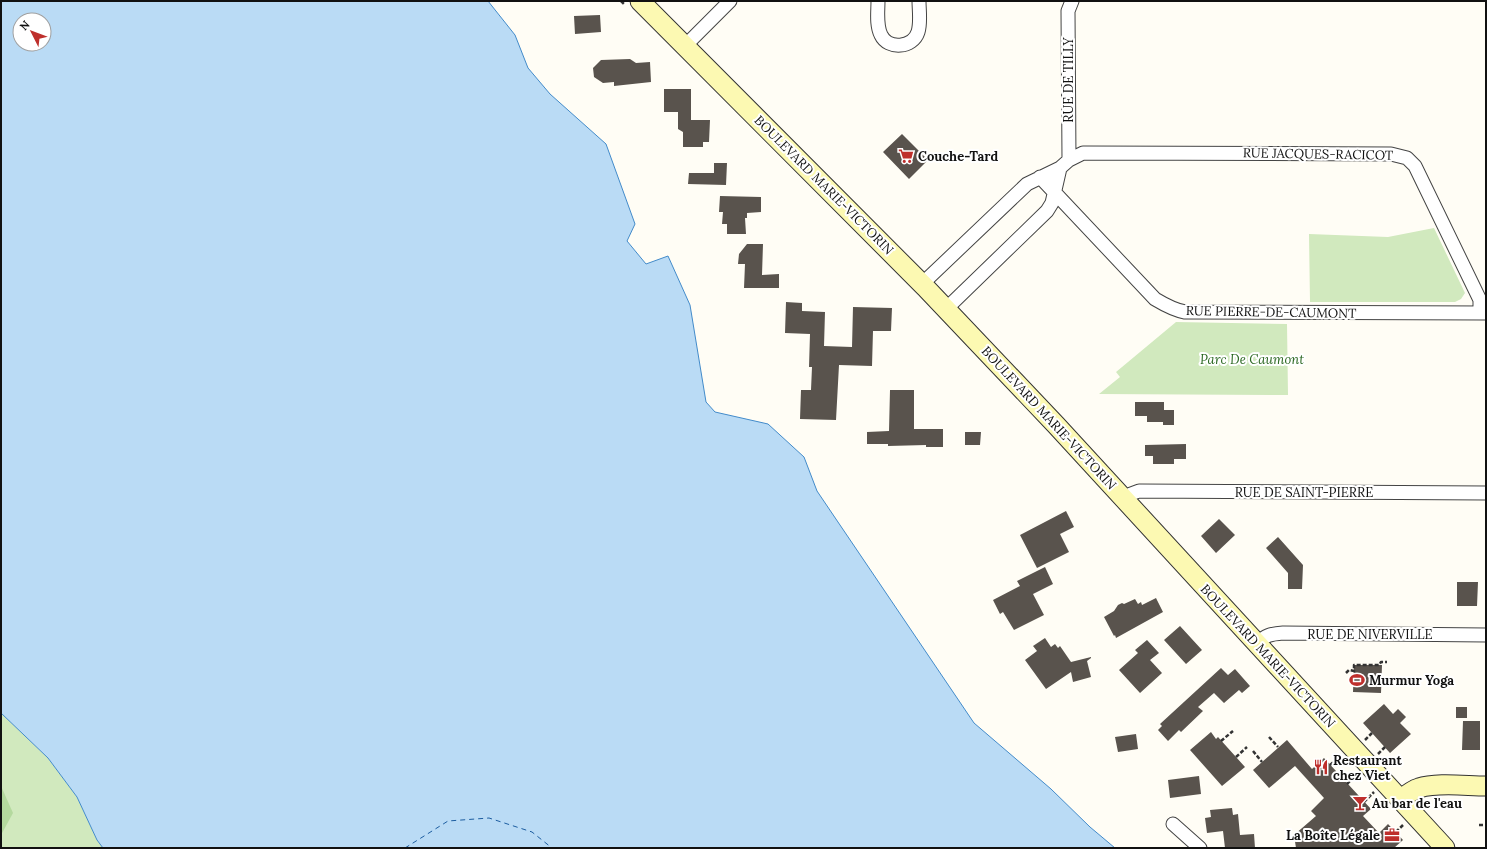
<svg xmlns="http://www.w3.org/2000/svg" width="1487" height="849" font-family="Lora,serif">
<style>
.green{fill:#d1e9be}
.forest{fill:#b4d99e}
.water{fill:#badbf5;stroke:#438bca;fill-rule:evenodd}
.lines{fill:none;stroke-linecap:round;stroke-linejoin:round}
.ferry{stroke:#1c5da0;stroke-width:1;stroke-dasharray:5 4;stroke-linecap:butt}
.building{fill:#59534d}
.street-casing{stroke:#444;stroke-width:15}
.secondary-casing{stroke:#333;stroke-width:21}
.path{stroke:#333;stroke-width:2.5;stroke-dasharray:4 2;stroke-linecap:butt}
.street{stroke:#fff;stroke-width:13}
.secondary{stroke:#fcf9b2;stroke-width:19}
.labels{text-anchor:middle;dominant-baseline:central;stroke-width:4;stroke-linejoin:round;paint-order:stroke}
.street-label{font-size:13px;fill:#111;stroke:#fff}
.poi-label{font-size:13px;font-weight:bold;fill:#111;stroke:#fff;text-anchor:start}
.park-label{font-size:13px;font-style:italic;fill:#2b6822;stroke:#fff}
</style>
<rect width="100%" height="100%" fill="#fffdf5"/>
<path class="green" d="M1434 228 1465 293 1461 299 1455 302H1310L1309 234 1388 237Z
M1176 322 1287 324 1288 395 1099 394 1120 377 1116 372Z
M1 713 48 758 77 797 97 840 103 848H1Z"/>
<path class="forest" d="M1 786 13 813 1 835Z"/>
<path class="water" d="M1 1H488L515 35 528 68 550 94 606 144 635 224 627 241 646 264 668 256 690 305 706 402 715 412 768 424 804 457 817 491 974 723 1051 789 1090 827 1115 848H103L97 840 77 797 48 758 1 713ZM20 20H44V44H20Z"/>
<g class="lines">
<path class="ferry" d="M405 848 448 821 489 818 532 832 552 848"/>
</g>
<path class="building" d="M600 15 601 32 575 34 574 16Z
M630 59 636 63 650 62 651 82 614 86V82L603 83 594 77 593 68 601 60Z
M664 89H691V120H710L709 142H703V147H683V132L678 129V112H664Z
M902 134 928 160 909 179 883 152Z
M714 163H727L726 185 688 184 689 173H714Z
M720 196 761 197V212L747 213V218H745L746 234H727V224H722L723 212H719Z
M747 244H763L762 275 779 274V288H744L745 264H738L739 254Z
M786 302 802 303V311L825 312 824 346 852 347 853 307 892 308 891 331H873L872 366 839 365 836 420 800 419 801 390H811L812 367H809L810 334 785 333Z
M890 390H914V429H943V447H926V445L888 446V444H867V432L889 431Z
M1135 402H1164V410H1174V425H1163V422H1147V416H1135Z
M965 432H981L980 445H965Z
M1186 444V459H1174V464H1153V456H1145V445Z
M1066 511 1074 527 1060 534 1069 552 1037 568 1020 535Z
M1219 519 1235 535 1216 553 1201 536Z
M1278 537 1303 565 1302 589H1288V573L1266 548Z
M1045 567 1053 584 1033 594 1044 615 1014 630 1003 612 1000 614 993 600 1020 586 1017 581Z
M1457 582H1478L1477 606H1457Z
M1156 598 1163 612 1116 638 1115 635 1114 636 1104 617 1114 611 1118 605 1122 603 1124 604 1135 599 1138 604 1141 602 1142 605Z
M1180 626 1202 650 1186 664 1164 640Z
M1045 638 1051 647 1055 644 1058 648 1060 646 1071 662 1091 657V658L1087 661 1091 677 1073 682 1071 672 1046 689 1025 660 1037 651 1033 646Z
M1147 640 1159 653 1150 660 1162 673 1140 693 1119 670 1138 653 1135 650Z
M1354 665H1382L1381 693 1353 692Z
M1221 668 1228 675 1235 669 1250 686 1242 693 1239 690 1224 703 1214 693 1198 707 1203 711 1181 732 1179 730 1168 741 1158 730 1162 726 1160 724Z
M1384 704 1393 714 1398 709 1406 717 1400 723 1411 734 1390 753 1363 723Z
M1456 707H1467V718H1456Z
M1463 721H1480V750H1462Z
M1211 732 1216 739 1218 737 1245 767 1222 786 1190 750Z
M1136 734 1138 749 1118 752 1115 737Z
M1287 740 1312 769 1324 758 1371 809 1363 816 1379 833 1388 824 1403 840 1394 848H1296L1294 835 1316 816 1311 811 1324 798 1295 766 1269 788 1253 770Z
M1199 776 1201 794 1170 798 1168 780Z
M1232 808 1233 815 1238 814 1240 835 1254 834 1255 848H1225L1223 831 1207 833 1205 818 1211 817 1210 810Z"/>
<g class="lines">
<g class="street-casing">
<path id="street" d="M878 1C878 12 876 25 881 35 888 50 913 48 918 32 921 23 919 10 919 1
M685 46 730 1
M1069 160 1068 11 1072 1
M1040 177 1155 299C1165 305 1174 310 1185 312L1486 313
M922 284 1027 184 1060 168 1069 160 1083 153 1391 154 1407 158 1415 166 1480 300V313
M946 309 1047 211 1052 203 1060 168
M1124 499 1131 494 1139 491 1486 493
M1256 644C1266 635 1270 634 1283 633L1486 635
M1173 824 1200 848"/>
</g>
<g class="secondary-casing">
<path id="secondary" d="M640 1 925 287 1056 425 1445 848
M1400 800C1406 795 1412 790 1419 788 1436 782 1467 786 1486 786"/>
</g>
<path class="path" d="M621 1 625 5
M1346 673 1349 670 1354 671V665H1379L1381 662H1387
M1269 737 1278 747
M1365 740 1372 733
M1221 741 1233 731
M1253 751 1262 762
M1378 754 1385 747
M1236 757 1247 747
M1330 765 1340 756
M1347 784 1357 774
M1364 802 1374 792
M1479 825H1486
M1396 832 1403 825"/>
<use href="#street" class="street"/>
<use href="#secondary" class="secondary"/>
</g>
<defs>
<g id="supermarket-bare" transform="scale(1.2)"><path d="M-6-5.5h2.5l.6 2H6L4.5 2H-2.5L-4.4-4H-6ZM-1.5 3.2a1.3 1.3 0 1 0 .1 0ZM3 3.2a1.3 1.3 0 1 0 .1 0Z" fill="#be2f2c" stroke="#fff" stroke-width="2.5" paint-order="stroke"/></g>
<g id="stadium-bare" transform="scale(1.2)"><path d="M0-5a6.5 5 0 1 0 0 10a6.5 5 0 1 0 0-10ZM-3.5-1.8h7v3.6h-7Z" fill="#be2f2c" stroke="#fff" stroke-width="2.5" paint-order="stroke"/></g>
<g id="restaurant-bare" transform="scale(1.2)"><path d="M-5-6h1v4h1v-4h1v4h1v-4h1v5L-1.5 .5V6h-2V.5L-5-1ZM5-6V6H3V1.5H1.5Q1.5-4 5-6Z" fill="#be2f2c" stroke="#fff" stroke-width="2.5" paint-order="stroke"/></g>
<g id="bar-bare" transform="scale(1.2)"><path d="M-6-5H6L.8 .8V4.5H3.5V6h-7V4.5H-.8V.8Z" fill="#be2f2c" stroke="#fff" stroke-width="2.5" paint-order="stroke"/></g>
<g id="office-bare" transform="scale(1.2)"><path d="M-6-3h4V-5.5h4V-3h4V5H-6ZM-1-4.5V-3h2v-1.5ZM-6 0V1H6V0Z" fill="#be2f2c" stroke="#fff" stroke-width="2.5" paint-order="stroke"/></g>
</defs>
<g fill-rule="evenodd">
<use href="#supermarket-bare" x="906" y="156"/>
<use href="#stadium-bare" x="1357" y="680"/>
<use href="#restaurant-bare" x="1321" y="767"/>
<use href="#bar-bare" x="1360" y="803"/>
<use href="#office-bare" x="1392" y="835"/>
</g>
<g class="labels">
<g class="street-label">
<text transform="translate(1068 80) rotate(-90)">RUE DE TILLY</text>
<text transform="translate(1318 154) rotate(1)">RUE JACQUES-RACICOT</text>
<text transform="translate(824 185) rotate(45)">BOULEVARD MARIE-VICTORIN</text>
<text transform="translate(1271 312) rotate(1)">RUE PIERRE-DE-CAUMONT</text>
<text transform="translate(1049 418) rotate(47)">BOULEVARD MARIE-VICTORIN</text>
<text x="1304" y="492">RUE DE SAINT-PIERRE</text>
<text x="1370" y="634">RUE DE NIVERVILLE</text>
<text transform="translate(1268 656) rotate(47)">BOULEVARD MARIE-VICTORIN</text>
</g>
<g class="poi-label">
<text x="918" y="156">Couche-Tard</text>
<text x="1369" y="680">Murmur Yoga</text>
<text x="1333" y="760">Restaurant<tspan x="1333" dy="15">chez Viet</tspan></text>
<text x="1372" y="803">Au bar de l'eau</text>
<text x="1380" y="835" text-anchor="end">La Boîte Légale</text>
</g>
<g class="park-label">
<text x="1252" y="359">Parc De Caumont</text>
</g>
</g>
<rect width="1487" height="849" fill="none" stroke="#111111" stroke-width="4"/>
<g transform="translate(32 32) rotate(312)"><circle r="19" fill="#ffffff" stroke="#a0a0a0"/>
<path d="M0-3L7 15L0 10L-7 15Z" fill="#be2f2c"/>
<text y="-6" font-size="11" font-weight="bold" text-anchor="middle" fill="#111111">N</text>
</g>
</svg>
